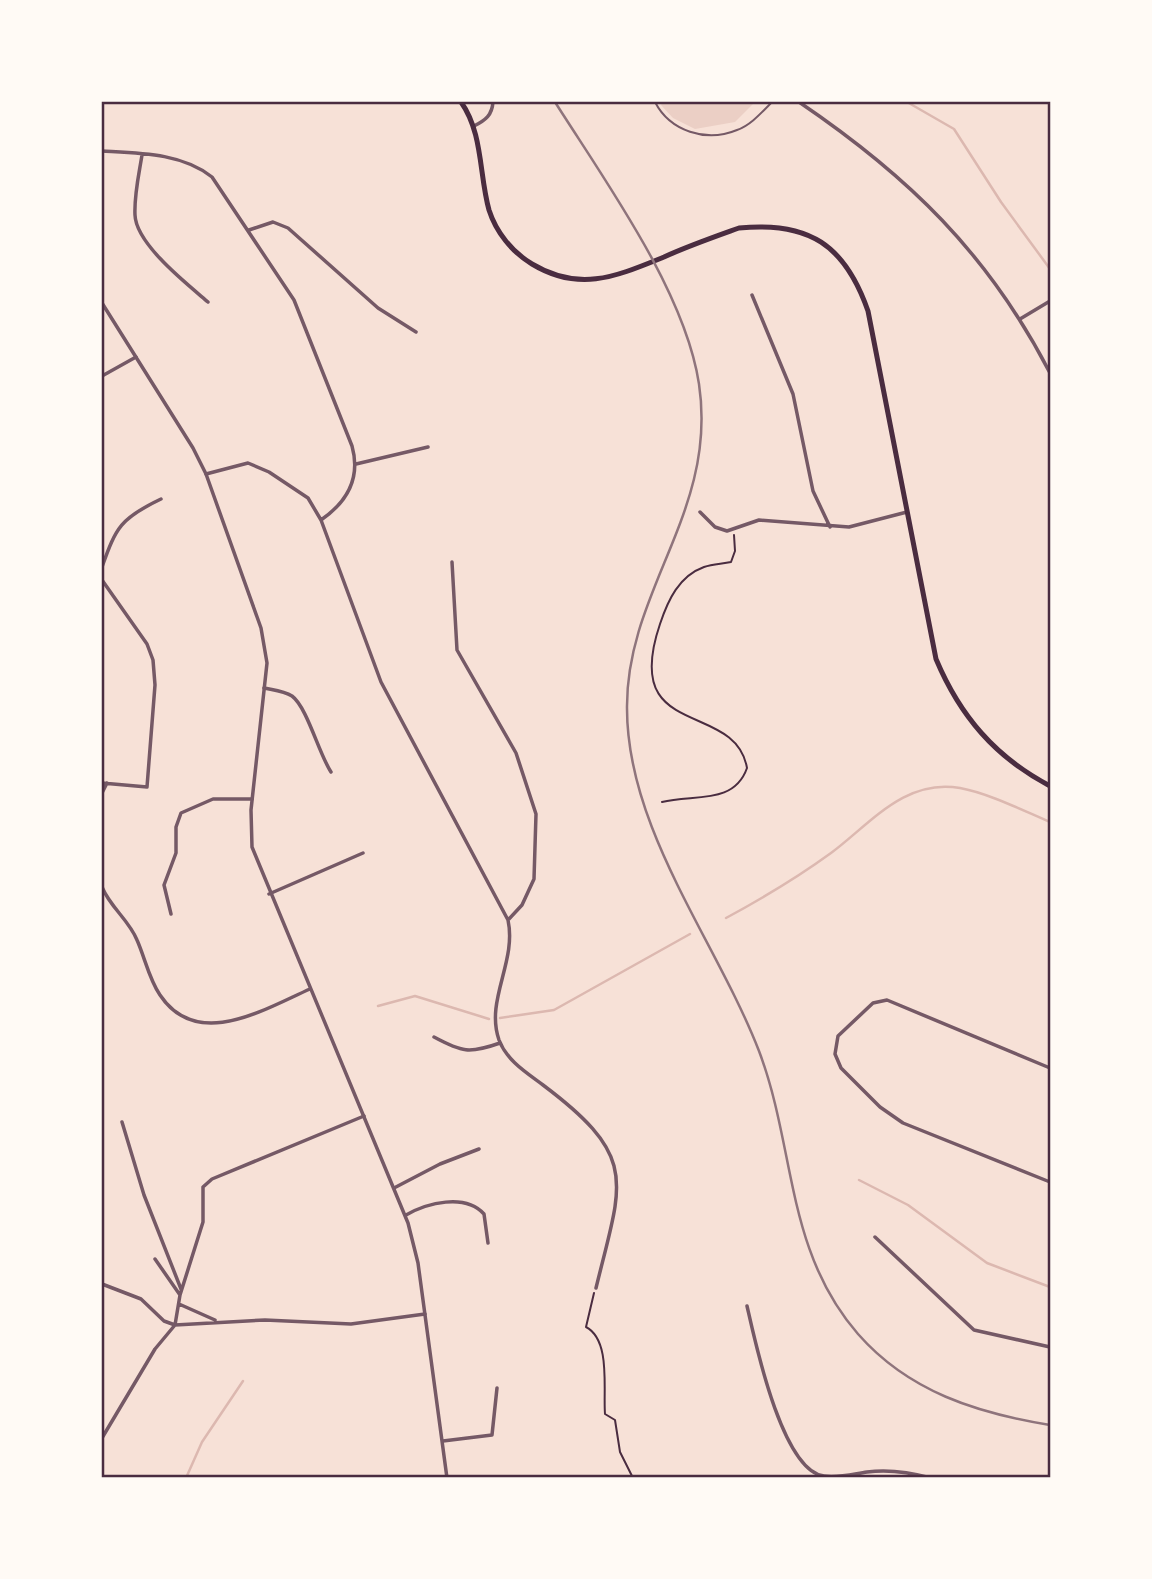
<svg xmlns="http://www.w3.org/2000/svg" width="1152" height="1579" font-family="'Fira Sans',sans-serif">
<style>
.green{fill:#ebcfc5}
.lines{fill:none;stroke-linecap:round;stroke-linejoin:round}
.stream{stroke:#dcb8b0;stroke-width:2.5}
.path{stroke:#4a2c40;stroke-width:2}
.service{stroke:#755966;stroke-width:2}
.minor{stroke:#755966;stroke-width:3.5}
.tertiary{stroke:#755966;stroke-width:3.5}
.trunk{stroke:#4a2c40;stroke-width:5}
.rail{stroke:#8f747c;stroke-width:2.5}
.neatline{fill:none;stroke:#4a2c40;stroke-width:2.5}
</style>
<rect width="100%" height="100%" fill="#f7e1d7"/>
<path class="green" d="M663 102H755L735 122 695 129 673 118 661 105Z"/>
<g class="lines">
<path class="stream" d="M907 102 954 129 1001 202 1050 269
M726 918C763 898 798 877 831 853 870 824 905 778 960 788 988 793 1024 811 1050 822
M378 1006 415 996 489 1019
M500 1018 554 1010 690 934
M859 1180 908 1205 987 1263 1050 1287
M186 1478 202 1442 243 1381"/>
<path class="path" d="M662 802C694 794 734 805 747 768 735 699 620 742 660 624 668 600 679 576 704 567 713 564 722 564 731 562L735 551 734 535
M594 1293 586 1327C611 1340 603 1389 605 1414L615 1420 620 1452 633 1478"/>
<path class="service" d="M655 102C670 131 706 143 737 130 751 125 762 112 772 102"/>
<path class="minor" d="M474 126C486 120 492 115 493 102
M102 151C139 153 182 153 212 177L294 300 352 446C361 478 347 502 321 520
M142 155C139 174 134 195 135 215 136 244 187 284 208 302
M249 230 273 222 288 228 378 308 416 332
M752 295 793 394 813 491 830 527
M1020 319 1050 301
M102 376 136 357
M356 464 428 447
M206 474 248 463 269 472 308 498 321 520 381 682 508 920C517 962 485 1000 499 1040 507 1061 527 1073 543 1085 640 1158 622 1181 596 1288
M700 512 715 527 727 531 759 520 849 527 907 512
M452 562 457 650 516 753 536 814 534 879 522 905 508 920
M102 567C116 527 121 518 161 499
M102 580 147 644 153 660 155 685 147 787 102 783
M264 688C273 690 284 691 292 696 307 707 319 754 331 772
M102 793 107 783
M102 887C110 907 129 920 137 940 145 958 149 979 160 995 197 1051 265 1009 310 989
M269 894 363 853
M171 914 164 885 176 853V827L181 813 213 799H252
M434 1037C462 1052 469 1054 500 1043
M1050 1068 887 1000 873 1003 838 1036 835 1054 841 1068 880 1107 903 1123 1050 1182
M122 1122 144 1195 181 1289
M394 1188 440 1164 479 1149
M406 1215C427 1203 465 1193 484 1214L488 1243
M875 1237 974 1330 1050 1347
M155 1259 180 1295
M102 1284 141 1299 164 1321 175 1325 265 1320 351 1324 425 1314
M179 1304 215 1320
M747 1306C755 1341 782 1471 824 1476 839 1478 853 1474 867 1472 889 1469 909 1472 931 1478
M102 1438 155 1349 175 1325 180 1295 203 1222V1187L212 1179 364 1116
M443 1441 492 1435 497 1388"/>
<path class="tertiary" d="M799 102C908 176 988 253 1050 373
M102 303 193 448 206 474 261 628 267 663 251 810 252 847 408 1223 418 1263 447 1478"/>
<path class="trunk" d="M461 102C483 133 479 174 489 210 496 232 512 252 532 264 580 293 617 276 664 257 688 246 714 237 739 228 809 221 845 245 868 311L936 659C960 716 995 757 1050 786"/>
<path class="rail" d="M555 102C605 181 685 291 699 384 718 511 627 589 627 706 626 829 716 940 759 1051 796 1149 785 1250 858 1334 909 1392 977 1413 1050 1425"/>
</g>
<rect width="1152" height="1579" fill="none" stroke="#fffaf5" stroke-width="206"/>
<rect x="103" y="103" width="946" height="1373" class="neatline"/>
</svg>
